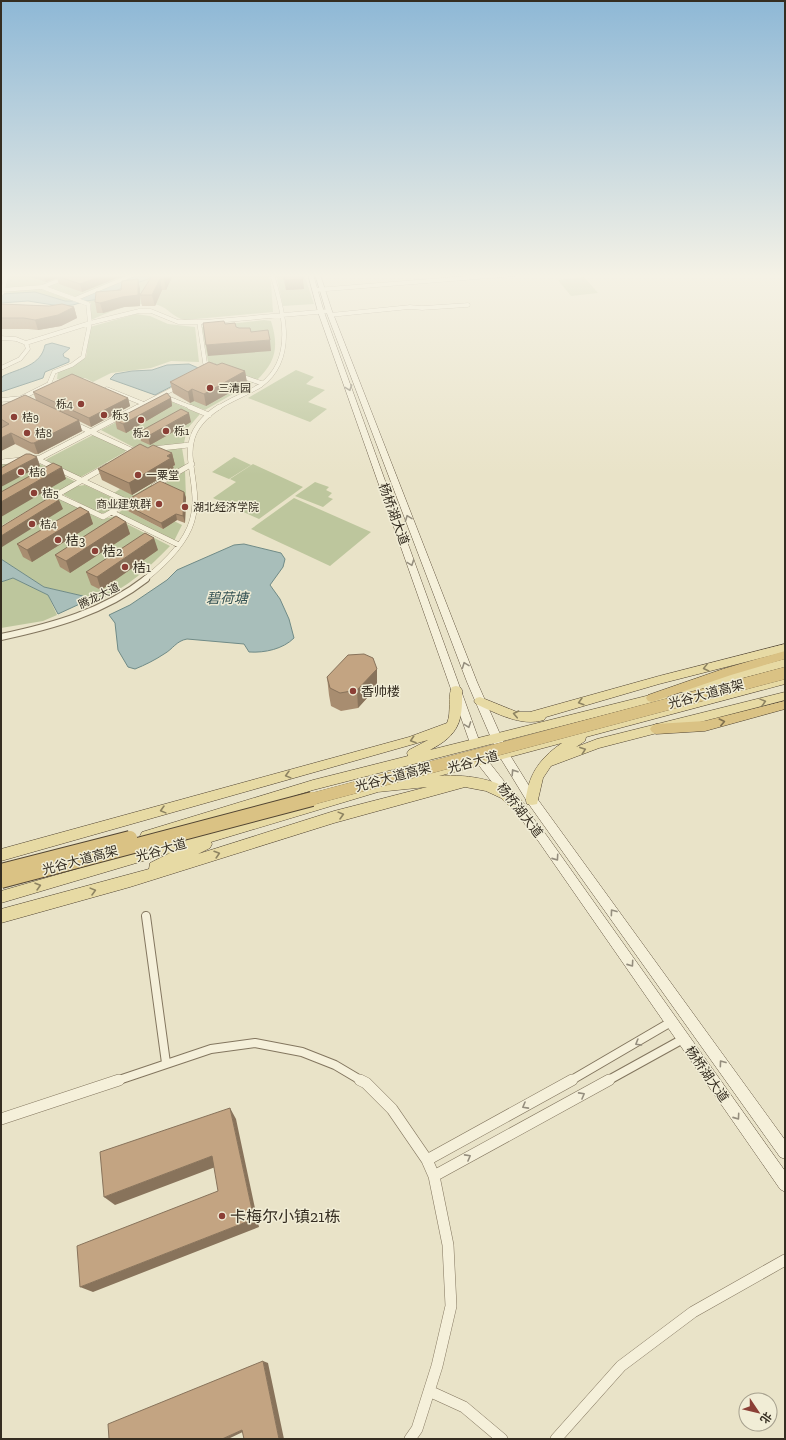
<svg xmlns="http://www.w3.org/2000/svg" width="786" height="1440" font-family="'Zilla Slab','Noto Sans SC',serif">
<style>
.green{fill:#bdc69d}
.water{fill:#a8beba;stroke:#708b87}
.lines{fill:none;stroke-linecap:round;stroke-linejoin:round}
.minor-far4-casing{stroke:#83765f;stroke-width:4.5}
.minor-far3-casing{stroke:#83765f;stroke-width:5.5}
.minor-far2-casing{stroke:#83765f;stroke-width:8}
.minor-far1-casing{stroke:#83765f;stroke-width:10}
.minor-casing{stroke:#83765f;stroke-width:12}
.secondary-casing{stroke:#655742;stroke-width:1}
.primary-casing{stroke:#514432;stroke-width:1}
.trunk-casing{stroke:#514432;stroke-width:1}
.minor-far4{stroke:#f5f0da;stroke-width:4}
.minor-far3{stroke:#f5f0da;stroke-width:5}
.minor-far2{stroke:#f5f0da;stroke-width:6}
.minor-far1{stroke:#f5f0da;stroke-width:8}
.minor{stroke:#f5f0da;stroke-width:11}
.secondary{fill:#f5f0da;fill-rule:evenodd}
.primary{fill:#e7daa4;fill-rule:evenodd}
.trunk{fill:#dac284;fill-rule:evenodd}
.trunk-bridge-far1-casing{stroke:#514432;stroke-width:12;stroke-linecap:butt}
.trunk-bridge-casing{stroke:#514432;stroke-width:16;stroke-linecap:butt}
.trunk-bridge-far1{stroke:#dac284;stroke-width:12}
.trunk-bridge{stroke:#dac284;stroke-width:14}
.wall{fill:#a88d70}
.shaded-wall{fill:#88735b}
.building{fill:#c3a482;stroke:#88735b}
.oneway{stroke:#958e7e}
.oneway2{stroke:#8e8462}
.oneway3{stroke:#7f704e}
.poi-dot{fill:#8b3f36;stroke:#f1edd6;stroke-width:1.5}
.labels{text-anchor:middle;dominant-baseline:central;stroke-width:3;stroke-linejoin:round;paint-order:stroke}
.far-poi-label{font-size:11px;fill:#352d21;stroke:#f1edd6;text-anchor:start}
.far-street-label{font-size:11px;fill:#352d21;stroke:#f1edd6}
.street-label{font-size:13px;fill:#352d21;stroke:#f1edd6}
.poi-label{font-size:13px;fill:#352d21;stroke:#f1edd6;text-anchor:start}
.water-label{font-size:14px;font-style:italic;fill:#325153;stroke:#f1edd6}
.near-poi-label{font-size:16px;fill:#352d21;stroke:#f1edd6;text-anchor:start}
</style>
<rect width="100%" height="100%" fill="#e9e3c8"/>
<path class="green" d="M9 274H72L42 286 5 289Z
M78 274H134L76 297 47 287Z
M156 274H268L271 282 273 312 185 320C174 318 168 308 158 305 136 300 110 312 91 320V303L86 301 100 299Z
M276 274H304L314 304 283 306Z
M584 277 598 293 571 296 558 280Z
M41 288 74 300 65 301 35 292 6 294V291Z
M136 314 150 316 168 324 195 327 199 362 171 361 151 368 111 373 93 382 85 378 57 379 58 371 70 367 86 357 90 327Z
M264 320 271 321C279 347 276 362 257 380L208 362 202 327Z
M296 370 314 377 306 384 325 390 308 402 327 409 310 422 248 398Z
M225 374 254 382 205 410 189 404Z
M163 398 200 414 187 429 184 443 178 445 135 448 101 430Z
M93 435 126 449 125 452 79 478 45 462 47 459Z
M166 448H182L185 466 128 500 114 493 120 489 134 495 174 471 156 456Z
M234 457 251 465 229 479 212 472Z
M32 460 74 481 75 483 1 526V464Z
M253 464 303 487 259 519 213 498 236 482 230 479Z
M185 471 186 498 161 486Z
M315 482 329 487 326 490 332 493 328 497 333 499 323 507 295 496Z
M85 485 119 501V504L107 513H99L64 495V493L78 486Z
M294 498 371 532 330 566 251 529Z
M61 499 100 519 113 517 117 519 170 546C150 567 127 588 100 599 95 601 89 601 84 602L83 596 44 587 1 559V530L54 500Z
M124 509 163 529 174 521 182 525 174 541 118 513Z
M13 578 48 595 57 615 43 621 1 628V582Z"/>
<path class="water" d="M137 274H156L148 279 122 288 100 299 86 301 73 305 60 306 28 301 1 303V294L35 292 65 301H72Z
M52 343 70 348 63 354 64 357 69 359V362L45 372 43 378 1 392V379L3 376C20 368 41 366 45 345Z
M189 364 203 370 155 395 110 379 115 374 132 371 152 370 167 365Z
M244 544 281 553 285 559 283 567 270 585 280 599 289 619 294 638C283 649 265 653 249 652L244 644 187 639C176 641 173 649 164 654 155 660 145 665 135 669L128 667 118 650 115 623 109 615 130 605 167 580 177 570 234 545Z
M1 559 44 587 83 596 84 602 58 614 48 595 13 578 1 582Z"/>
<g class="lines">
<g class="minor-far4-casing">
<path id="minor-far4" d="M42 287 75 274
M1 290 42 287 88 304 90 323 83 357 72 365 54 372 49 384 21 398 1 400
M315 290 515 274
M2 293 7 274
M75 299 135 274
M330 315 410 307 422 308 468 305
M199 322 205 363 215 366
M1 338 16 339 26 343 28 349 20 359 1 368
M26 343 90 323 139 311H151L178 322H204L329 311
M238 375 261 383
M107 389 144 404
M163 396 193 408
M136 408 179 386
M218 408C231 399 247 394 261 385 297 358 283 310 272 274"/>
</g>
<g class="minor-far3-casing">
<path id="minor-far3" d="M190 407 209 415
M72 423 133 451 139 450
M152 449 189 445
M40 458 41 461 128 502
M1 462 40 458 138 407
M154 486 192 464
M56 495 103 517 130 501
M53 497 107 466
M111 512 179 545
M144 580C163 565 185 545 192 521 205 476 166 441 219 407"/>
</g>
<g class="minor-far2-casing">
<path id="minor-far2" d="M1 637C53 626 104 612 146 579"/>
</g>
<g class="minor-far1-casing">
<path id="minor-far1" d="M146 916 166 1063
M116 1081 211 1049 255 1043 302 1052 335 1065 362 1081
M570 1081 671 1022
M607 1081 683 1039"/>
</g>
<g class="minor-casing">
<path id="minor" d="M360 1080 366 1083 392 1109 427 1160 434 1176 448 1245 451 1306 437 1366 417 1429 410 1439
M1 1119 119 1080
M427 1160 572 1080
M434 1176 609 1080
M429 1391 464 1407 502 1439
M556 1439 621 1366 693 1312 785 1260"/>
</g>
<g class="secondary-casing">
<path id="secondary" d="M308 274H313L324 312 480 743 479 746H471L470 743 318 312Z
M315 274H320L332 311 477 682 508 752 536 797 785 1140V1159L780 1157 528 803 498 754 467 682 326 311Z
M481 756 485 757 547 836 785 1171V1192L780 1189 539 842 477 763 476 760 477 757Z"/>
</g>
<g class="primary-casing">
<path id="primary" d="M785 644V652L659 684 546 717 544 720C521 727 496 713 476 704L474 701 476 698 480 697 517 712H530L659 676Z
M785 659V667L685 693 681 692 679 689 681 686 685 685Z
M785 676V684L586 737 585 741 576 747 597 739 785 692V700L599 748 551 766 543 778 537 804 532 805 527 804C525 799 526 797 527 792 531 770 544 755 562 743L439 776C467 774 511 779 526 807L524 811 519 812 514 811 501 798 486 791 465 787 334 823 130 887 1 923V909L149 869 150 863 170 853 1 903V891L378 782 409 778 410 773 415 772ZM427 787 334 811 198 854 210 848 212 844 211 842 378 792Z
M456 686 460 687 462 690C463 721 459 735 430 750L662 692 666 693 668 696 666 699 662 700 313 790 147 842 142 840 140 836 142 832 313 780 408 756 407 753 409 750 428 740 1 861V849L409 737 447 723C452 712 447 696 452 687Z"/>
</g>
<g class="trunk-casing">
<path id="trunk" d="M785 651V659L731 675 652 702 648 701 646 698 648 695 723 669Z
M785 701V709L705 731 656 734 652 732 650 729 652 726 656 724 705 721Z"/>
</g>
<use href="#minor-far4" class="minor-far4"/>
<use href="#minor-far3" class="minor-far3"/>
<use href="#minor-far2" class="minor-far2"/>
<use href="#minor-far1" class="minor-far1"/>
<use href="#minor" class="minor"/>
<use href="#secondary" class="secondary"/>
<use href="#primary" class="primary"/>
<use href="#trunk" class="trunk"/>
<g class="trunk-bridge-far1-casing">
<path id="trunk-bridge-far1" d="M308 800 785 673"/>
</g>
<g class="trunk-bridge-casing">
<path id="trunk-bridge" d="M1 871 130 838
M1 881 312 799"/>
</g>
<use href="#trunk-bridge-far1" class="trunk-bridge-far1"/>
<use href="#trunk-bridge" class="trunk-bridge"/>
</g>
<path class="wall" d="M22 274H127L82 292 59 284 57 278 46 282Z
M282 274H301L304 289 286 290Z
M173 275 166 290H162L155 306H142L140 297V306L124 307 103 313H97L95 302 121 290 138 279 140 289V294L152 276Z
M1 304 74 307 77 318 61 326 38 330 28 329H1Z
M217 365 245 371 247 383 206 406 194 401 190 403 173 393 170 382Z
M33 392 128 398 130 406 91 427 79 421 82 431 38 454H35L15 444 1 451V406L36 400Z
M171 398 172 406 126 433 117 429 115 420Z
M191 422 150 445 141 441 139 432Z
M148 448 172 453 175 465 173 466 174 470 132 495 102 480 98 469Z
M184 492 186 498 185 523 177 520 163 529 124 509 122 503Z
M89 512 93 524 32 562 23 557 17 544Z
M126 522 130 534 70 573 60 567 55 555Z
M158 550 101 590 91 585 86 572Z
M377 669V687L358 708 341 711 331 706 329 695 327 677Z"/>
<path class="shaded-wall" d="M43 274H69L57 276V278L46 282Z
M106 274H127L82 292 80 284Z
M166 274H172L173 275 166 290 164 279Z
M138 279 140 289V306L124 307 103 313 100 303Z
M160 279 162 290 155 306 152 295Z
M303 279 304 289 286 290 285 280Z
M74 307 77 318 61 326 38 330 35 320Z
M270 340 271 351 208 356 206 345Z
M245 371 247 383 206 406 204 394Z
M192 389 194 401 190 403 188 392Z
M128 398 130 406 91 427 89 418Z
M171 398 172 406 126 433 123 424Z
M189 413 191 422 150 445 148 436Z
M79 420 82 431 38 454 34 443Z
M11 433 15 444 1 451V438Z
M172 453 175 465 173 466 174 470 132 495 129 483Z
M37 457 40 466 1 487V476Z
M62 467 66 479 1 517V502Z
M184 492 186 498 185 523 183 516Z
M59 500 63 509 2 547 1 544V536Z
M89 512 93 524 32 562 27 550Z
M176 514 177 520 163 529 161 523Z
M126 522 130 534 70 573 66 561Z
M154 538 158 550 101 590 97 577Z
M377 669V687L358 708 357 690Z
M230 1108 236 1119 259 1227 93 1292 80 1287 254 1219Z
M212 1156 218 1166 115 1205 104 1197Z
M263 1361 268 1363 284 1439H279Z
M249 1429 228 1439H222L242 1430Z"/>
<path class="building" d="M63 274H106L80 284 57 276Z
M156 274H166L164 279H160L152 295H140L152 276H154Z
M284 274H301L303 279 285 280Z
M138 279V295L122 297 100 303 95 302 96 292 121 290 122 281Z
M1 304 49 306 62 304 74 307 58 315 35 320 24 318H1Z
M224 321 225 324 235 323 236 327 239 328H250L251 332 268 330 270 340 206 345 203 323Z
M209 362 217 365 222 363 245 371 204 394 192 389 188 392 170 382Z
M72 374 128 398 89 418 33 392Z
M167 393 171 398 123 424 115 420Z
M25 395 79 420 34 443H31L11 433 1 438V428L9 424 1 419V406Z
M181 409 189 413 148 436 139 432Z
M140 444 148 448 153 445 172 453 167 456 171 458 129 483 98 469Z
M26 454H30L37 457 1 476V468Z
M53 463 62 467 1 502V492Z
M160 481 184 492 183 516 176 514 161 523 122 503Z
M52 496 59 500 1 536V527Z
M80 507 89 512 27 550 17 544Z
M116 516 126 522 66 561 55 555Z
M145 533 154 538 97 577 86 572Z
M364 654 373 658 377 669 357 690 340 693 330 688 327 677 348 655Z
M230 1108 254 1219 80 1287 77 1246 218 1191 212 1156 104 1197 100 1152Z
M263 1361 279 1439H244L242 1430 222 1439H109L108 1424Z"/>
<defs><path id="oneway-chevron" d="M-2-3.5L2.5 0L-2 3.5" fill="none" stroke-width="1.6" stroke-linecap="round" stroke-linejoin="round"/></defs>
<g class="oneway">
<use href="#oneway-chevron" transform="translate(349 388) rotate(70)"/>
<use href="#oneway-chevron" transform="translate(408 518) rotate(-111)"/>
<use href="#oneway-chevron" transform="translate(411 563) rotate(70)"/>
<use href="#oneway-chevron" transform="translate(465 665) rotate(-111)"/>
<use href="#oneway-chevron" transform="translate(468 725) rotate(70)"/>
<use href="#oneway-chevron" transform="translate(514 772) rotate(-123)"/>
<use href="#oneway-chevron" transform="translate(556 858) rotate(55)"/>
<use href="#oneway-chevron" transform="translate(613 912) rotate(-126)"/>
<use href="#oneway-chevron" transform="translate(631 964) rotate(55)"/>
<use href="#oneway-chevron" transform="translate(638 1043) rotate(149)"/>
<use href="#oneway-chevron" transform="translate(722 1063) rotate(-126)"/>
<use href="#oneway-chevron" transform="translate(582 1095) rotate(-29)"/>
<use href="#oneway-chevron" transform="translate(525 1106) rotate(151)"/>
<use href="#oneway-chevron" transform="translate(737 1117) rotate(55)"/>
<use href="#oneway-chevron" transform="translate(468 1157) rotate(-29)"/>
</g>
<g class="oneway2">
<use href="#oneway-chevron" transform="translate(706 668) rotate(166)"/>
<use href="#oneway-chevron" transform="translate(581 702) rotate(164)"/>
<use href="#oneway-chevron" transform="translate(763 702) rotate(-15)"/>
<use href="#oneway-chevron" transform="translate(516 714) rotate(-168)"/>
<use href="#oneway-chevron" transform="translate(413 740) rotate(162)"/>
<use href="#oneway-chevron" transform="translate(583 750) rotate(-20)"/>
<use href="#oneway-chevron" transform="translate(288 775) rotate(165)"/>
<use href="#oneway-chevron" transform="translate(163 810) rotate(165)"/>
<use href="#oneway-chevron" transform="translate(341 815) rotate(-15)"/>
<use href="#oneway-chevron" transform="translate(217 854) rotate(-17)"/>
<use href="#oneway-chevron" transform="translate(38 886) rotate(-16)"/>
<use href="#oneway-chevron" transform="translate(93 891) rotate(-15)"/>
</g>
<use class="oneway3" href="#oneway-chevron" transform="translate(722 722) rotate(-12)"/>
<linearGradient id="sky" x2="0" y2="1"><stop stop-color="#8eb8d6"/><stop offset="0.58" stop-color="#f5f2e6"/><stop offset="1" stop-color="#f5f2e6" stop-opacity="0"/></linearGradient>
<rect width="786" height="475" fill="url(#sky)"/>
<g class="poi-dot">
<circle cx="210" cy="388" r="4"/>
<circle cx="81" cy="404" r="4"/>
<circle cx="104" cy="415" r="4"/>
<circle cx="14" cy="417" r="4"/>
<circle cx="141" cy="420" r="4"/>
<circle cx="166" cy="431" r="4"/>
<circle cx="27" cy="433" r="4"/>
<circle cx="21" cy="472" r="4"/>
<circle cx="138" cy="475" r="4"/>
<circle cx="34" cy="493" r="4"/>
<circle cx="159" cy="504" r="4"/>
<circle cx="185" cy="507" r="4"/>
<circle cx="32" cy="524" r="4"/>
<circle cx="58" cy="540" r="4"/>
<circle cx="95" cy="551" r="4"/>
<circle cx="125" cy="567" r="4"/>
<circle cx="353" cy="691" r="4"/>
<circle cx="222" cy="1216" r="4"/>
</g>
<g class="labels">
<g class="far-poi-label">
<text x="218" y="388">三清园</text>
<text x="73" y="404" text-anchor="end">栎4</text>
<text x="112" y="415">栎3</text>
<text x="22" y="417">桔9</text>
<text x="174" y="431">栎1</text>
<text x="35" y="433">桔8</text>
<text x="141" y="433" text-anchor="middle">栎2</text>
<text x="29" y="472">桔6</text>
<text x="146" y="475">一粟堂</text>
<text x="42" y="493">桔5</text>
<text x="151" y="504" text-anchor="end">商业建筑群</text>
<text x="193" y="507">湖北经济学院</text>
<text x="40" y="524">桔4</text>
</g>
<g class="far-street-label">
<text transform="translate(99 596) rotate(-26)">腾龙大道</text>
</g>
<g class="street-label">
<text transform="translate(394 514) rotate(70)">杨桥湖大道</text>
<text transform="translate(706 694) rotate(-15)">光谷大道高架</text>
<text transform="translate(473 762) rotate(-15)">光谷大道</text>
<text transform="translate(393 777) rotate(-15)">光谷大道高架</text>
<text transform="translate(520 810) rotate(52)">杨桥湖大道</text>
<text transform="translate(161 850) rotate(-16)">光谷大道</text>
<text transform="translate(80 860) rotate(-15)">光谷大道高架</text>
<text transform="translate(707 1074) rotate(55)">杨桥湖大道</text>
</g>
<g class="poi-label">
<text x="66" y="540">桔3</text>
<text x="103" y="551">桔2</text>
<text x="133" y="567">桔1</text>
<text x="361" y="691">香帅楼</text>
</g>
<g class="water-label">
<text x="227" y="598">碧荷塘</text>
</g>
<g class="near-poi-label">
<text x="230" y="1216">卡梅尔小镇21栋</text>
</g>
</g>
<rect width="786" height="1440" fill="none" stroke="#352d21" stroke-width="4"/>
<g transform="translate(758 1412) rotate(125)"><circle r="19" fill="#f1edd6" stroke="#a6a08e"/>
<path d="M0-3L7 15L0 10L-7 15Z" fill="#8b3f36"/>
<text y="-6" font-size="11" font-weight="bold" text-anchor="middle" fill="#352d21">北</text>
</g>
</svg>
